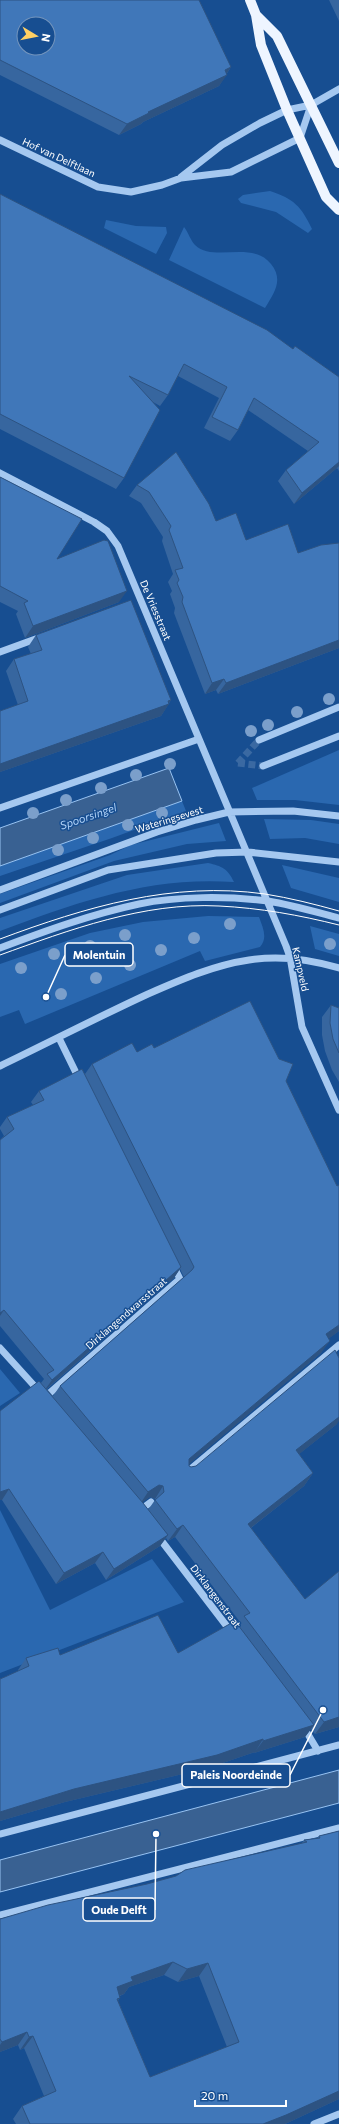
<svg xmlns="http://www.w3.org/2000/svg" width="339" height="2124" font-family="Commissioner,sans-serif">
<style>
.green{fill:#2a68b0}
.water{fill:#396192;stroke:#98c3f2}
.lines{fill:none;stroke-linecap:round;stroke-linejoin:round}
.minor-tunnel{stroke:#3a69a2;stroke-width:7;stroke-dasharray:7 3.5;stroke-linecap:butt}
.minor{stroke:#a5c8f0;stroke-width:7}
.major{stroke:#eef5ff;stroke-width:10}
.tram{stroke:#fff;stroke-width:1}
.tree{fill:#7b9fcb}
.wall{fill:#37669f;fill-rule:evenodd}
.shaded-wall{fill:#2d5382}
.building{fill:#4077b9;stroke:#2d5382;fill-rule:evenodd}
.labels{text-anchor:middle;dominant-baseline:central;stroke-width:3;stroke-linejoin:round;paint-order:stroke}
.street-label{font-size:10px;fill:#fff;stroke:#174e91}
.water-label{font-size:11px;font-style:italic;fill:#b1d2f7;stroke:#174e91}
.leader{fill:none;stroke:#fff;stroke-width:1.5}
.callout-dot{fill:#fff;stroke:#174e91;stroke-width:1.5}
.callout{fill:#174e91;stroke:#fff;stroke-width:1.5}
.callout-label{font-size:11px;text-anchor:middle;font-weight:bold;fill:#fff}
</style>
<rect width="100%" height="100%" fill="#174e91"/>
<path class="green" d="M270 191C294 199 301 206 312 229L308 233 276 212 241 203 238 199 243 195Z
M106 220 136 226 166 227 167 233 156 254 104 228Z
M184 227C188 232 191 241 195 245 214 263 252 240 271 264 284 280 274 293 265 308L169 260Z
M339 750V805L295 800H257L252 788Z
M182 801 186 811 112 838 0 876V866Z
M264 819 311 820 339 824V844L305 838 270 839Z
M219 823 226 841 187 844 114 861 0 903V894L110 855 131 845Z
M208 863C222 866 228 869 234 882 150 876 77 902 0 931V918L127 875Z
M282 865 339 878V902L291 888Z
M208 916 259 917C263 928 268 938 260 947L205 961 200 951 25 1024 19 1010 0 1017V964L90 933 143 922Z
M310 926 339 934V956L315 949Z
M0 1369 20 1393 0 1406Z
M0 1510 50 1610 152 1559 184 1602 0 1673Z"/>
<path class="water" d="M169 768 182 801 0 866V828Z
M339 1770V1803L0 1892V1860Z"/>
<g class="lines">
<path class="minor-tunnel" d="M238 763 259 740
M238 763 263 766"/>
<path class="minor" d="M0 140 98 187 131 192 162 185 181 178 231 172 300 138 311 105
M181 177 222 145 260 123 287 110 311 105 339 89
M0 473 94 522 107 531 118 546 286 946 290 957 302 1027 339 1110
M0 652 41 637
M259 740 339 707
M263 766 339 736
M0 808 199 739
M0 890 157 832 196 820 229 812 293 811 339 816
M0 910 108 870 216 853 248 852 339 862
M0 948C45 931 92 914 139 904 177 896 229 896 268 901 292 905 316 912 339 918
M59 1038 80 1081
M0 1066C50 1042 98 1017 148 994 180 980 214 965 249 960 280 955 309 959 339 968
M0 1348 39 1391
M44 1398 180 1279 173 1265
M186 1473 339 1345
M139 1511 151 1502
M157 1535 232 1633
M303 1726 318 1751
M0 1834 339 1745
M0 1915 339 1828
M314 2124 339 2114"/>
<path class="major" d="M250 0 256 15 261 45 287 110 326 197 339 210
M256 15 277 36 339 163"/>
<path class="tram" d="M0 939C86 907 172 881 265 894 290 898 314 904 339 911
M0 955C69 930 144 902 219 906 260 908 299 915 339 925"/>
</g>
<g class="tree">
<circle cx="329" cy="699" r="6"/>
<circle cx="297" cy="712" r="6"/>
<circle cx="268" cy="725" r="6"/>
<circle cx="251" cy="731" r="6"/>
<circle cx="170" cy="764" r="6"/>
<circle cx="136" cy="775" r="6"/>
<circle cx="101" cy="788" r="6"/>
<circle cx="66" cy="800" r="6"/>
<circle cx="33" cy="813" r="6"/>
<circle cx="162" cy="813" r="6"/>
<circle cx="128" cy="825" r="6"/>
<circle cx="93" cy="838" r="6"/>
<circle cx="58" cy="850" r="6"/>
<circle cx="230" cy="924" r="6"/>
<circle cx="125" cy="935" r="6"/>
<circle cx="194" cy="938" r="6"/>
<circle cx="330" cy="944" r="6"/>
<circle cx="90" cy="946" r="6"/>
<circle cx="161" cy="950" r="6"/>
<circle cx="54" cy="954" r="6"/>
<circle cx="130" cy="965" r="6"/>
<circle cx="21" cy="968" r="6"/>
<circle cx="96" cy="978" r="6"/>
<circle cx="61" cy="994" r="6"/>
</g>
<path class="wall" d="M0 0 231 67 219 86 143 122 141 124 119 135 0 75Z
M329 0H339V21Z
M0 194 293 349 339 377V471L337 468 294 504 278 481 286 470 308 451 248 410 238 430 230 441 204 428 219 398 178 376 168 395 160 406 153 402 124 478 116 489 0 429Z
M0 477 57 559 119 602 25 638 16 614 18 611 0 602Z
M137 485 216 521 246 540 298 553 339 543V648L218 694 216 690 205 694 174 613 175 608 170 594 172 591 168 582 173 574 162 541 163 537 141 503 129 496Z
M36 635 171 700 161 716 0 772V711L18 705 6 671 14 659 31 654 28 647Z
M331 1005 339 1008V1082L332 1070 325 1051 322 1035V1017Z
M154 1048 286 1081 337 1186 339 1185V1331L329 1338 321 1353 189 1464V1466L191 1467 196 1466 337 1424 299 1454 313 1473 304 1486 251 1528 339 1727 315 1734 311 1729 305 1737 254 1753 255 1752 208 1768 65 1802 0 1821V1679L18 1671V1670L26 1658 60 1655 178 1653 238 1625 240 1622 175 1537 168 1541 166 1538 160 1546 106 1580 95 1563 56 1584 2 1500H0V1411L41 1383 44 1379 0 1326V1140L4 1136 0 1129V1127L7 1117 33 1105 31 1102 39 1091 85 1074 92 1064ZM180 1269 184 1277 60 1386 53 1396 47 1389 174 1278ZM150 1497 155 1499V1500L148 1510 142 1502Z
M339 1831V2099L285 2124H16L13 2119 22 2106 44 2096 24 2048 20 2050 18 2045 0 2052V1919L147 1884 301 1844 304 1840 317 1838 319 1836ZM164 1975 178 1982 199 1976 227 2047 150 2077 118 2001 120 1996 124 1994 129 1987Z"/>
<path class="shaded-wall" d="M231 67 225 76 227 75 219 86 143 122 141 124 119 135 127 124 148 112 225 70Z
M339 462V466L337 468 294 504 302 493Z
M127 591 119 602 25 638 33 626Z
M339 640V648L218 694 226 683Z
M224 679 216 690 205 694 212 683Z
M171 700 167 705 169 704 161 716 0 772V764Z
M181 1267 174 1278 44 1391 52 1380Z
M4 1310 0 1316V1313Z
M339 1325V1331L318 1347 326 1334Z
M330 1341 321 1353 181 1471 189 1459Z
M339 1413V1421L337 1424 288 1463 296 1450Z
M313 1473 304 1486 239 1537 248 1524Z
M159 1485 163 1486 155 1499 150 1497 140 1504 148 1492Z
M9 1489 2 1500H0V1492Z
M183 1525 175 1537 168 1541 177 1529Z
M168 1535 160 1546 106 1580 114 1569Z
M103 1552 95 1563 56 1584 64 1573Z
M339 1717V1727L315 1734 324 1722Z
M314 1725 305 1737 254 1753 263 1741Z
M263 1739 255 1752 208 1768 65 1802 0 1821V1812L74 1789Z
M173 1962 164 1975 129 1987 124 1994 108 2000 117 1987 131 1977Z
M208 1963 199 1976 178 1982 187 1969Z
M27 2032 18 2045 0 2052V2045L2 2042Z
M33 2036 24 2048 20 2050 29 2037Z
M339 2091V2099L285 2124H263Z"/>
<path class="building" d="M0 0H199L231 67 225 70 227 75 148 112 149 113 127 124 0 60ZM24 24H48V48H24Z
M0 194 267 330 293 349 295 346 339 377V462L302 493 286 470 319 442 254 398 238 430 212 417 227 387 184 364 168 395 129 376 160 410 124 478 0 414Z
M176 452 209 504 216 521 236 513 246 540 288 524 298 553 321 545 339 543V640L226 683 224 679 212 683 182 602 183 597 177 583 179 580 175 570 183 568 169 530 171 526 149 492 137 485Z
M0 477 82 519 57 559 104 540 108 541 127 591 33 626 24 603 28 601 0 586Z
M131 600 171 700 168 701 169 704 0 764V711L28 701 14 659 42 650 36 635Z
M250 1001 279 1059 293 1064 286 1081 337 1186 339 1185V1325L326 1334 330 1341 189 1459V1466L191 1467 196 1466 335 1350 339 1358V1417L296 1450 313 1473 248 1524 305 1599 339 1571V1717L324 1722 244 1616 250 1613 183 1525 177 1529 155 1500 164 1492 163 1486 159 1485 148 1492 60 1386 192 1270 194 1267 92 1064 132 1043 137 1052 152 1044 154 1048Z
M331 1005 339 1008V1053L333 1039 330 1023Z
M82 1069 181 1267 52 1380 47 1374 54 1370 4 1310 0 1313V1140L14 1129 7 1117 44 1100 39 1091Z
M39 1381 143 1503 168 1535 114 1569 103 1552 64 1573 9 1489 0 1492V1411Z
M158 1615 178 1653 235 1621 314 1725 263 1741V1739L217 1755 74 1789 0 1812V1679L7 1676 29 1666 26 1658 58 1648 60 1655Z
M339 1831V2091L286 2115 263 2124H30L22 2106 56 2091 33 2036 29 2037 27 2032 2 2042 0 2039V1919L48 1905 147 1884 176 1876 185 1870 307 1842 304 1840 320 1838 319 1836ZM173 1962 187 1969 208 1963 239 2042 150 2077 117 1999 120 1998 117 1987 133 1981 131 1977Z"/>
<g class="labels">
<g class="street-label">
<text transform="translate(59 157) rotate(25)">Hof van Delftlaan</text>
<text transform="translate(156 610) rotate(67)">De Vriesstraat</text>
<text transform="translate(169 819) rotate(-17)">Wateringsevest</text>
<text transform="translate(301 969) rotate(77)">Kampveld</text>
<text transform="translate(126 1313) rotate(-41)">Dirklangendwarsstraat</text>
<text transform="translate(216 1596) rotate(53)">Dirklangenstraat</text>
</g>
<g class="water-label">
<text transform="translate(88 816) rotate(-19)">Spoorsingel</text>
</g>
</g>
<path class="leader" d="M46 997L65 955M323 1710L290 1775M156 1834L155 1910"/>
<g class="callout-dot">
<circle cx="46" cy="997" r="4"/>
<circle cx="323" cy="1710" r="4"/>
<circle cx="156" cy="1834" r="4"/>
</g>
<g class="callout">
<rect x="65" y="943" width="68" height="23" rx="4"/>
<rect x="182" y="1764" width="108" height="23" rx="4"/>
<rect x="83" y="1898" width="72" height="23" rx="4"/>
</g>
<g class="callout-label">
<text x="99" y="959">Molentuin</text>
<text x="236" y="1779">Paleis Noordeinde</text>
<text x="119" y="1914">Oude Delft</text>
</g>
<g transform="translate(36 36) rotate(100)"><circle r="19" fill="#174e91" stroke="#7495bd"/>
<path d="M0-3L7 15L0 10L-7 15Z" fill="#ffd064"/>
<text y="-6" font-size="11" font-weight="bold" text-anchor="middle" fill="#ffffff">N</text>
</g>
<path d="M195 2100v6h91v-6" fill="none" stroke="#ffffff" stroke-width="2"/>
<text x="201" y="2100" font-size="12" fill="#ffffff" stroke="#174e91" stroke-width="3" paint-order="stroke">20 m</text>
</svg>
